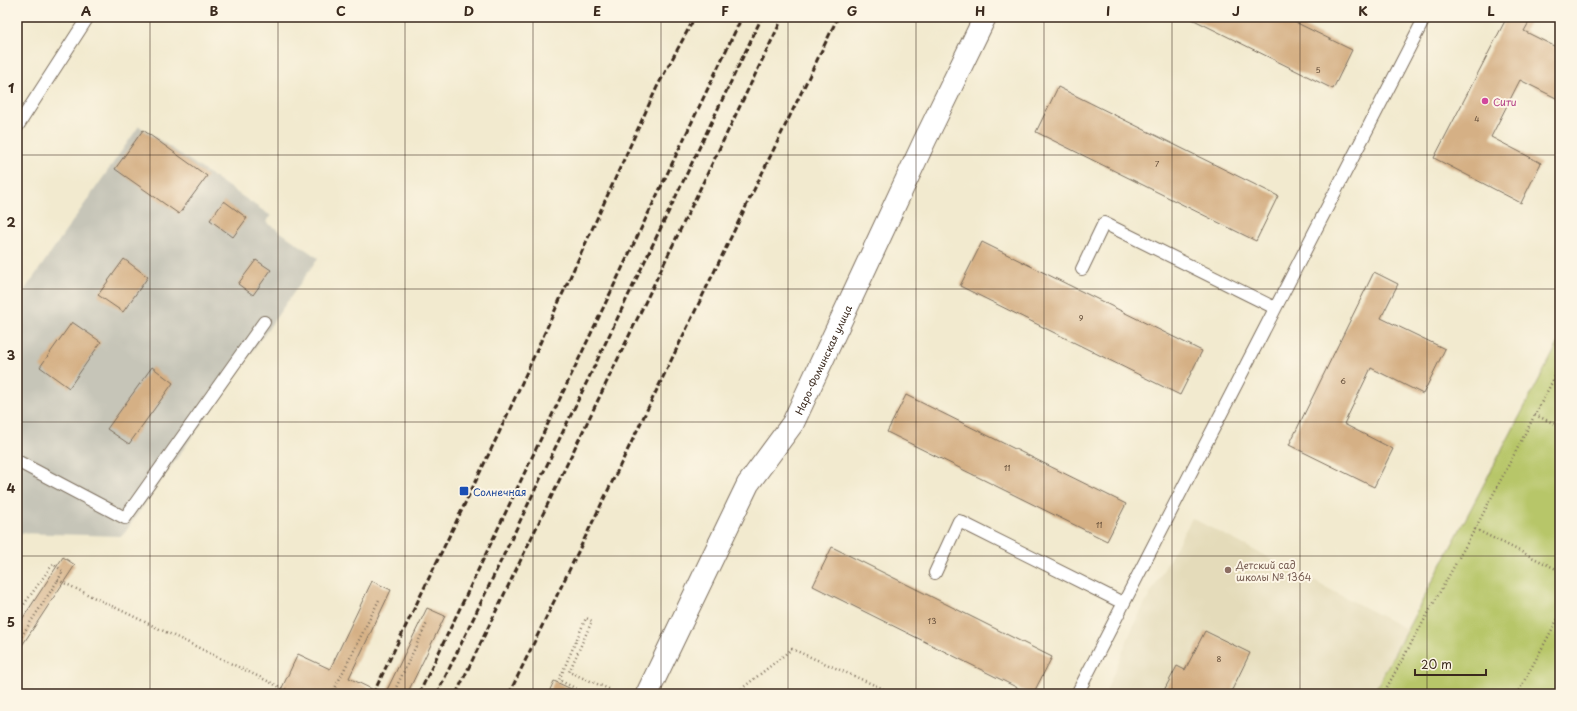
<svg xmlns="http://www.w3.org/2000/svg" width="1577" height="711" font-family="'Playpen Sans',sans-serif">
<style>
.built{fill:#e4dbba}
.industrial{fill:#c6c5b8}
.green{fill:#b7c669;stroke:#797844}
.building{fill:#d5b085}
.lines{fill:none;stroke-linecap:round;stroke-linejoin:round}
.service-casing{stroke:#7b6d5c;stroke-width:14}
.tertiary-casing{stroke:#7b6d5c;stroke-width:24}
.path{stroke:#7b6d5c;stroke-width:2.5;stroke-dasharray:1 3;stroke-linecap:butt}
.service{stroke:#fff;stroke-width:12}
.tertiary{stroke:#fff;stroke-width:22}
.rail{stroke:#3b2a1e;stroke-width:3;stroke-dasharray:6 3;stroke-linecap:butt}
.grid{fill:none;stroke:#3b2a1e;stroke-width:1;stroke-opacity:0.55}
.hotel-dot{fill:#d1479c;stroke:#fcf5e5;stroke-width:1.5}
.transit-dot{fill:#1a4fb4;stroke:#fcf5e5;stroke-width:1.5}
.education-dot{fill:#8d6e63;stroke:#fcf5e5;stroke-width:1.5}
.labels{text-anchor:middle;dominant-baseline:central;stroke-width:4;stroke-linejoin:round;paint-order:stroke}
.number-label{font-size:8px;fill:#624c38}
.hotel-label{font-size:10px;fill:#b23c85;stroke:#fcf5e5;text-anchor:start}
.street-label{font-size:10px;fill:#3b2a1e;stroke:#fcf5e5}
.transit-label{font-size:10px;fill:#164399;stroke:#fcf5e5;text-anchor:start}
.education-label{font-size:10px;fill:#785e54;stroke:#fcf5e5;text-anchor:start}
.neatline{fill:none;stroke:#3b2a1e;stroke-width:1.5}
.grid-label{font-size:13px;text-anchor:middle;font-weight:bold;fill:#3b2a1e}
</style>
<rect width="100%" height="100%" fill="#fcf5e5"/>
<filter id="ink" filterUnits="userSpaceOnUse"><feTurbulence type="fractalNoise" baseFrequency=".025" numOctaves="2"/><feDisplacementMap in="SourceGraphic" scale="8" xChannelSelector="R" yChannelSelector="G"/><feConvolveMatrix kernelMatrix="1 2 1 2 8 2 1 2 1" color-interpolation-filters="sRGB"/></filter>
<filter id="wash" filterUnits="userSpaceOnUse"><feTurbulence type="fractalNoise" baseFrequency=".012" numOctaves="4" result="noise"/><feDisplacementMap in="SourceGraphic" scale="16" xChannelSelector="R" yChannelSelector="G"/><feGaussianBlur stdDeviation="0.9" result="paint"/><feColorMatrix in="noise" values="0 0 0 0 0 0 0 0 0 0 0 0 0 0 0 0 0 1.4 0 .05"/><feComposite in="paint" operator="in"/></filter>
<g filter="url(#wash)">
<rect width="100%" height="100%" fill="#f2eacf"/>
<path class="built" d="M1192 518 1408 630 1373 694H1105L1135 622Z"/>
<path class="industrial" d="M139 126 271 216 266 222 318 258 122 536 17 533V301Z"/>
<path class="green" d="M1560 340V694H1373Z"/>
<g id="blocks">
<path class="building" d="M1188 17H1285L1352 50 1333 89Z
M1507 17H1532L1524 31 1560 49V100L1520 80 1491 137 1541 163 1521 203 1434 158Z
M1058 87 1278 196 1256 241 1036 132Z
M143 130 207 176 179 214 115 169Z
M224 201 247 218 233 237 210 220Z
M982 242 1202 351 1180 395 960 286Z
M124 259 148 277 123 312 98 295Z
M256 260 271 270 253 295 238 284Z
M1374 272 1398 284 1381 318 1445 349 1423 394 1371 368 1344 424 1393 449 1374 487 1289 445Z
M72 322 101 342 69 388 40 367Z
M152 367 173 383 129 444 107 429Z
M906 395 1126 504 1107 541 887 432Z
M17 408 21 411 17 417Z
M832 547 1052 657 1033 694H1030L813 586Z
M63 557 75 565 17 653V627Z
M372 581 391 590 349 678 382 694H279L298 654 330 669Z
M427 608 445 616 407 694H385Z
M1205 631 1250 653 1230 694H1162L1177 666 1185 670Z
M554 681 582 694H548Z"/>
</g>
</g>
<g filter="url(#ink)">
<use href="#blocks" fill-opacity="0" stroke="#7b6d5c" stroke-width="1"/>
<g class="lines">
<g class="service-casing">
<path id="service" d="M17 127 88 17
M1082 269 1104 223 1275 308
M17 461 125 518 264 322
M935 573 959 521 1123 603
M1077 694 1425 17"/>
</g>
<g class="tertiary-casing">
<g id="tertiary">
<path id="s1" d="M647 694 748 484 793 423 925 140 985 17"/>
</g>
</g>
<path class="path" d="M1535 415 1560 426
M1475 529 1560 571
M17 614 53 564 63 571 58 580 282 688 299 694
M17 643 58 580
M332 694 380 598
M393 694 427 623
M587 694 559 680 586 618 592 621 569 672 609 689
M735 694 792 649 895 694
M1383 694 1475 529 1560 367
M1517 694 1560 615"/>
<use href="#service" class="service"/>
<use href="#tertiary" class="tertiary"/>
<path class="rail" d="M373 694 498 435 657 87 695 17
M419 694 742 17
M437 694 762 17
M456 694 783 17
M509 694 838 17"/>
</g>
</g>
<path class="grid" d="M150 17V694M278 17V694M405 17V694M533 17V694M661 17V694M788 17V694M916 17V694M1044 17V694M1172 17V694M1300 17V694M1427 17V694M17 155H1560M17 289H1560M17 422H1560M17 556H1560"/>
<circle class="hotel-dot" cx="1485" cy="101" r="4"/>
<rect class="transit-dot" x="459" y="486" width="10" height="10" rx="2"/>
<circle class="education-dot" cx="1228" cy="570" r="4"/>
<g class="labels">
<g class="number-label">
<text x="1318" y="70">5</text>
<text x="1477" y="119">4</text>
<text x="1157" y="164">7</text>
<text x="1081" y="318">9</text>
<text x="1343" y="381">6</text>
<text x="1007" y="468">11</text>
<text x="1099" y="525">11</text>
<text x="932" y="621">13</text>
<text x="1219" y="659">8</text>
</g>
<g class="hotel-label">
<text x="1493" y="101">Сити</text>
</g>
<g class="street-label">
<text stroke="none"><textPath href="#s1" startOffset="379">Наро-Фоминская улица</textPath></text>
</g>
<g class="transit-label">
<text x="473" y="491">Солнечная</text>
</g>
<g class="education-label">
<text x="1236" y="564">Детский сад<tspan x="1236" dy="12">школы № 1364</tspan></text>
</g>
</g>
<rect width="1577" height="711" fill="none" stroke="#fcf5e5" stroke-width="44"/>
<path d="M1415 669v6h71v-6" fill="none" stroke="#3b2a1e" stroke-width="2"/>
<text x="1421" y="669" font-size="12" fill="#3b2a1e" stroke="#fcf5e5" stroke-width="3" paint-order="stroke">20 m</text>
<rect x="22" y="22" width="1533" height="667" class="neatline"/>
<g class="grid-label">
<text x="86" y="16">A</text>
<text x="214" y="16">B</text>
<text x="341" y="16">C</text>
<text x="469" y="16">D</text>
<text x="597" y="16">E</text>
<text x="725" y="16">F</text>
<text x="852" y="16">G</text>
<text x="980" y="16">H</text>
<text x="1108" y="16">I</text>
<text x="1236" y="16">J</text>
<text x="1363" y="16">K</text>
<text x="1491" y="16">L</text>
<text x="11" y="93">1</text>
<text x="11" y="227">2</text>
<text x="11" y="360">3</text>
<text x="11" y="493">4</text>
<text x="11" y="627">5</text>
</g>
</svg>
